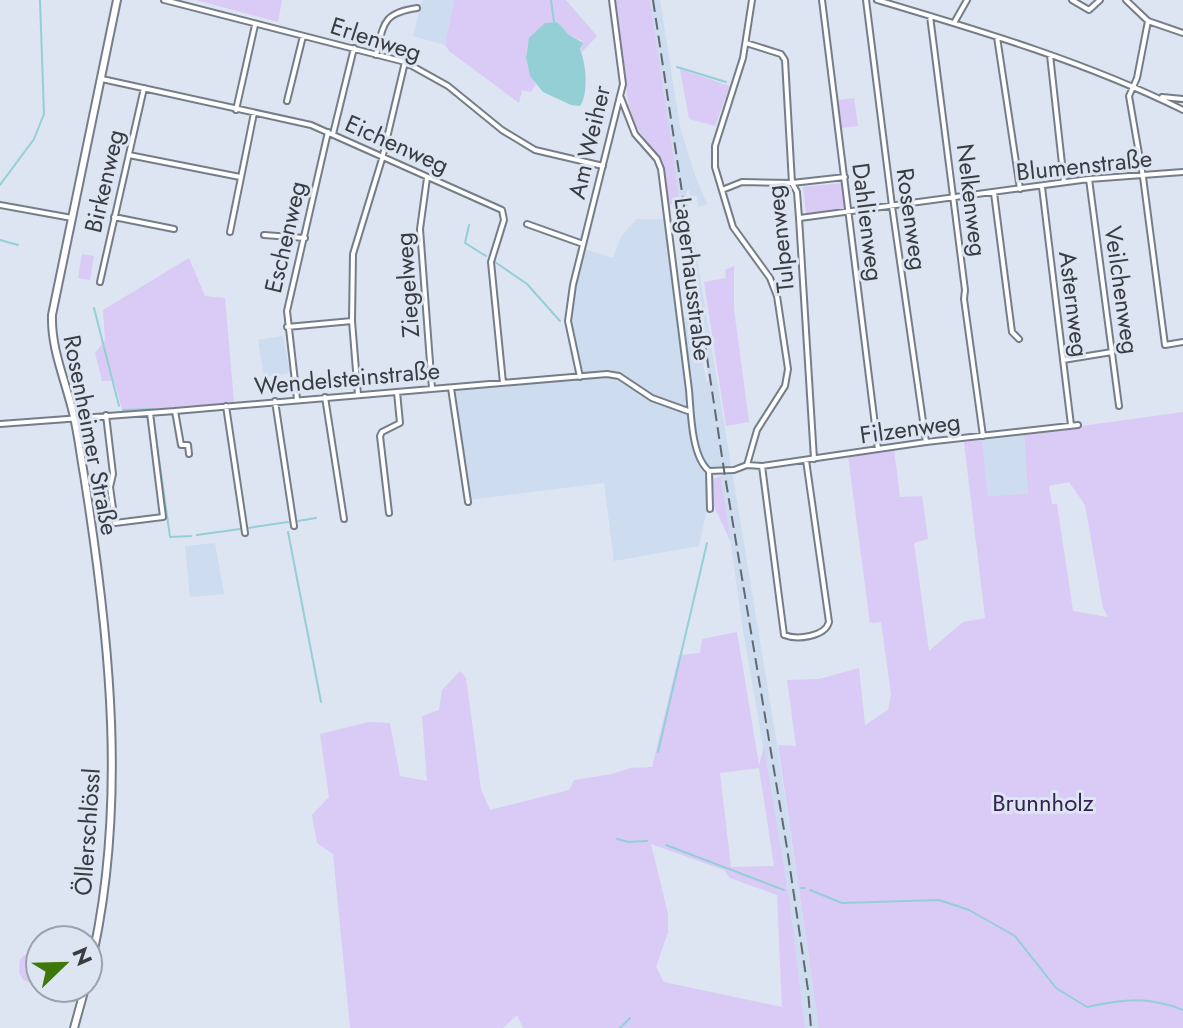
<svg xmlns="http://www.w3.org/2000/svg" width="1183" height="1028" font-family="Jost,sans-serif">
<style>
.built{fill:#cddcee}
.green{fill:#d9cbf5;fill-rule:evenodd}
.water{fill:#94cfd6}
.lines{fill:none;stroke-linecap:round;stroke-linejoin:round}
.stream{stroke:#94cfd6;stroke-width:2}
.street-casing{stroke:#757e88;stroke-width:8}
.secondary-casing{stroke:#757e88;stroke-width:10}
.street{stroke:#fff;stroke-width:4}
.secondary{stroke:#fff;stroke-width:6}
.rail{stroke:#63686f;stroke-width:2;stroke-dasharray:12 6;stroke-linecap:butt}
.labels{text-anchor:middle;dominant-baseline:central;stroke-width:6;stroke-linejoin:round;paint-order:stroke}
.street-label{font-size:24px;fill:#393d42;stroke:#dce5f1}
.park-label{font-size:24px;fill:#362054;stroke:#dce5f1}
</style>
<rect width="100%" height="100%" fill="#dce5f1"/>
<path class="built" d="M422 0H454L445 45 413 36Z
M650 0H660L680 127 695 175 707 204 698 207 697 196H690L689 190 686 191 777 745 819 1028H805L789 897 743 630 720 467H713L707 475V509L699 546 614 561 604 483 467 500 451 388 580 377 568 321 573 285 582 248 613 258 621 237 636 219H667L676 318 696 316 706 382 709 381 681 203H678V188Z
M283 336 290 373 264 377 258 340Z
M1024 434 1028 494 988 496 982 440Z
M215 543 224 594 190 597 185 546Z"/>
<path class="green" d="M196 0H282L278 22Z
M454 0H566L597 36 581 53 582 41 568 34 556 22C548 23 546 26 539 31 521 44 524 67 536 84L531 92 522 90 519 103 449 51 445 45Z
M615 0H650L678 188V203L668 205 659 158 635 125 628 101Z
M680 69 730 86 715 126 689 119Z
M854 98 858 126 841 128 838 100Z
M842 183 845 209 806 214 803 187Z
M82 254 94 256 90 280 78 278Z
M189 258 205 296 225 298 234 402 123 412 114 381H102L95 353 105 340 103 310Z
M734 266V309L749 422 726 426 704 282 726 278 725 270Z
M1183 412V1028H819L778 745 796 746 787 680 819 679 859 668 865 725 888 710 891 694 881 622 870 623 848 456 894 449 900 497 922 496 928 539 914 543 929 651 963 622 985 618 964 442 982 440 988 496 1028 494 1024 434ZM1069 482 1085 505 1103 608 1108 617 1073 611 1057 504H1052L1049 486Z
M721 476 731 543 714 506 713 479Z
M737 632 759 765 764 747 789 897 805 1028H523L517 1015 503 1028H350L333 854 317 843 312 815 329 797 320 734 369 722 390 723 400 776 427 781 422 716 439 710 442 690 460 671 466 678 481 789 490 810 569 790 574 780 612 774 630 768 652 767 679 655 700 653 702 639ZM759 768 774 866 731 867 720 773ZM651 844 724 870 730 878 777 895 782 1007 664 982 656 967 668 932V914Z
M63 933V940H40V986L23 980 19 973 20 959 32 949 40 934Z"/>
<path class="water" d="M557 22 568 34 583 43 580 49C586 64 589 93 580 106L571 105 543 92 530 76 526 58 529 38 545 23Z"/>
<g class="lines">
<path class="stream" d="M551 0 554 22
M677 67 726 82
M0 185 34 139 44 114 40 0
M469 225 465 243 486 256
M0 240 18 245
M495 262 527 284 560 321
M94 308 119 406
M123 410 153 409
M153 416 170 537 191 536
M298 521 316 518
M248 528 288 522
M288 532 321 702
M197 535 240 529
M658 752 707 543
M617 839 629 842 647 841
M666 845 784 890
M801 888H805
M810 890 842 903 939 900 969 910 1015 936 1056 988 1087 1007C1123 999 1148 996 1183 1010
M620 1028 630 1018"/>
<g class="street-casing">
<path id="street" d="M164 0 405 62 448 86 502 130 535 150 603 166
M822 0 878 449
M866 0 892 206 926 442
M877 0C981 31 1086 62 1183 110
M1072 0 1089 10 1100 0
M1126 0 1148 21 1183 33
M930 16 965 290 964 299 983 436
M1148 21 1137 78 1129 96 1143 177 1165 345 1183 342
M954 23 967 0
M997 37 1020 189
M746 43 781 54 785 60 792 183 797 192 799 218 814 459
M376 55C384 24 382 13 417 8
M1050 55 1064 182
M102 79 311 125 502 210 504 220 491 262 503 383
M1162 97 1183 99
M621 98 635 134 657 159 661 169 689 390C691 412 691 456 709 471
M287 101 303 36
M236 110 255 25
M333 134 354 48
M129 155 240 177
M427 178 420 229 432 389
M1089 179 1119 406
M1042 187 1071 425
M722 190 742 182 792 183 845 177
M994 193 1012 332 1019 339
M0 205 72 218
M114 217 174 229
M800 218 1089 179 1183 172
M527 224 583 244
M230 232 254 113
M264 235 305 238
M100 282 144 88
M287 327 352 321
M1063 360 1112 352
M580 377 568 321 573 285 623 84 612 0
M451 388 468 502
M358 395 352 321 353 254 382 159 405 62
M325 397 344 519
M297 399 287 311 328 132
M275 401 294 526
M226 406 245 533
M175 411 181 445H188L189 454
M106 415 113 474 110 487 115 523 163 517 150 413
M0 424 175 411 607 374 619 376 652 398 688 411
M747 465 762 466 926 442 1078 425
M762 466 784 635C797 640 825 637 829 622L806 460
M709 471 734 470 747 465 757 430 785 386 788 369 777 296 770 278 733 227 715 167V146L743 58 752 0
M709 471 710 509
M389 513 380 436 382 432 400 423 397 392"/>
</g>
<g class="secondary-casing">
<path id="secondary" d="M88 976C129 813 110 638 84 475 80 453 78 431 72 409 64 377 51 348 52 315L117 0
M74 1028 85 988"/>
</g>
<use href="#street" class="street"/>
<use href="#secondary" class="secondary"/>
<path class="rail" d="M653 0 724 470 787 848 808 990 811 1028"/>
</g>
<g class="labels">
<g class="street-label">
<text transform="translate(376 39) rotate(18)">Erlenweg</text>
<text transform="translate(589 142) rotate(-77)">Am Weiher</text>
<text transform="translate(397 144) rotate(24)">Eichenweg</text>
<text transform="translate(1084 165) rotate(-6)">Blumenstraße</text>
<text transform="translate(104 181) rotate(-77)">Birkenweg</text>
<text transform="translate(972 200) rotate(83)">Nelkenweg</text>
<text transform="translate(912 219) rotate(82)">Rosenweg</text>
<text transform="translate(868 222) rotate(83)">Dahlienweg</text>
<text transform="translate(285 237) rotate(-77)">Eschenweg</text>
<text transform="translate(780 239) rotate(-96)">Tulpenweg</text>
<text transform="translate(693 279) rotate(83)">Lagerhausstraße</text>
<text transform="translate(407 285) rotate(-94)">Ziegelweg</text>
<text transform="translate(1122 290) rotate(82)">Veilchenweg</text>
<text transform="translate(1074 304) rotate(83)">Asternweg</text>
<text transform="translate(347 378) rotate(-5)">Wendelsteinstraße</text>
<text transform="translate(910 428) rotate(-8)">Filzenweg</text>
<text transform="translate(91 435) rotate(79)">Rosenheimer Straße</text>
<text transform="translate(87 832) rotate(-86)">Öllerschlössl</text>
</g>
<g class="park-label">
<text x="1043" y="802">Brunnholz</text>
</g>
</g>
<g transform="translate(64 964) rotate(67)"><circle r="38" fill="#dce5f1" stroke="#9ba2ab" stroke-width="2"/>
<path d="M0-6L14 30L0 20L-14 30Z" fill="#3e770a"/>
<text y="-12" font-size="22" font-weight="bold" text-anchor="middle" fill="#393d42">N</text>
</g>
</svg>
